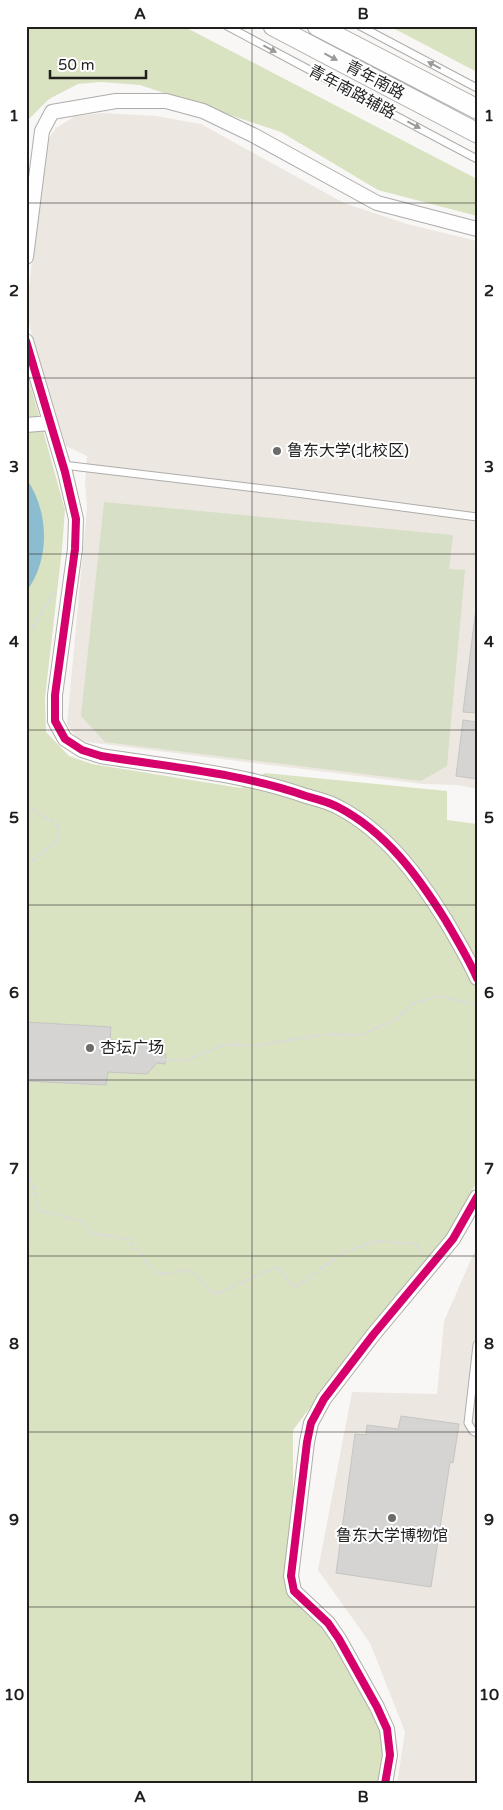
<svg xmlns="http://www.w3.org/2000/svg" width="503" height="1810" font-family="'Varela Round','Noto Sans SC',sans-serif">
<style>
.built{fill:#ece7e1}
.green{fill:#d7dfc6}
.forest{fill:#d9e3c1}
.water{fill:#8bbcd0}
.building{fill:#d5d4d2;stroke:#c6c5c4}
.lines{fill:none;stroke-linecap:round;stroke-linejoin:round}
.lane-casing{stroke:#aeadab;stroke-width:9}
.street-casing{stroke:#aeadab;stroke-width:16}
.secondary-casing{stroke:#aeadab;stroke-width:21}
.path{stroke:#dadada;stroke-width:2.5;stroke-dasharray:5 2.5;stroke-linecap:butt}
.lane{stroke:#fefefe;stroke-width:7}
.street{stroke:#fefefe;stroke-width:14}
.secondary{stroke:#fefefe;stroke-width:19}
.cycleway-casing{stroke:#fff;stroke-width:11}
.cycleway{stroke:#d6006c;stroke-width:8}
.oneway{fill:#9a9a99}
.grid{fill:none;stroke:#201f1e;stroke-width:1;stroke-opacity:0.55}
.poi-dot{fill:#6c6b69;stroke:#fff;stroke-width:2}
.labels{text-anchor:middle;dominant-baseline:central;stroke-width:4;stroke-linejoin:round;paint-order:stroke}
.street-label{font-size:16px;fill:#201f1e;stroke:#fff}
.poi-label{font-size:16px;fill:#201f1e;stroke:#fff;text-anchor:start}
.neatline{fill:none;stroke:#201f1e;stroke-width:2}
.grid-label{font-size:16px;text-anchor:middle;font-weight:bold;fill:#201f1e}
</style>
<rect width="100%" height="100%" fill="#f9f7f5"/>
<path class="built" d="M103 113 156 116 201 124 344 203 407 224 477 241V789L458 785 423 784 79 741 67 724 87 508 85 484 87 456 66 446 26 315 45 144 56 128 75 116Z
M477 1246V1784H397L405 1732 370 1643 318 1570 352 1392 437 1394 444 1321Z"/>
<path class="green" d="M104 502 453 535 449 569 465 570 447 766 421 781 105 742 81 716Z"/>
<path class="forest" d="M26 26H183L477 179V216L378 190 281 132 140 85 101 82 78 84 49 99 26 122Z
M389 26H477V72Z
M26 369 65 510 62 549 45 698 46 732 69 756 92 764 241 788 265 773 447 791V820L477 824V1182L443 1241 375 1322 293 1430V1502L297 1580 386 1739 381 1784H26Z"/>
<path class="water" d="M26 478C49 511 51 559 26 592Z"/>
<path class="building" d="M477 600V713L463 712Z
M463 720 477 722V779L456 776Z
M26 1022 111 1027 110 1040 150 1042 158 1054H166L165 1064 157 1063 147 1074 108 1072 106 1085 26 1081Z
M401 1416 459 1424 453 1463 450 1462 431 1587 336 1573 355 1434 366 1435 367 1425 398 1429Z"/>
<g class="lines">
<g class="lane-casing">
<path id="lane" d="M227 26 477 159
M360 26 477 88
M63 465 281 491 477 517
M477 1345 468 1423 473 1431 477 1433"/>
</g>
<g class="street-casing">
<path id="street" d="M26 257 42 131 52 112 116 101H166L203 111 253 135 377 203 477 229
M26 341 65 472 76 519 75 549 55 695V721L65 739 82 750 101 756C169 767 241 773 306 796 317 799 329 802 338 807 386 832 418 876 446 921 457 940 468 958 477 978
M26 425 50 423
M385 1784 390 1755 387 1729 377 1707 339 1639 328 1623 294 1591 291 1576 307 1442 311 1423 324 1399 373 1335 453 1239 477 1197"/>
</g>
<g class="secondary-casing">
<path id="secondary" d="M273 26 477 133
M317 26 477 109"/>
</g>
<path class="path" d="M26 632 32 628 55 591
M26 802C32 817 71 819 55 843L26 865
M26 920C30 925 31 931 26 936
M155 1059 185 1061 226 1044 254 1046 307 1037 336 1034 361 1035 396 1019 412 1004 438 996 477 1005
M26 1171 34 1189 39 1210 84 1222 90 1233 128 1239 157 1274C168 1275 184 1267 194 1273 200 1277 206 1287 210 1292L219 1293 274 1268 280 1269 292 1285 297 1286 343 1253 377 1241 416 1244 420 1251 424 1255"/>
<use href="#lane" class="lane"/>
<use href="#street" class="street"/>
<use href="#secondary" class="secondary"/>
<g class="cycleway-casing">
<path id="cycleway" d="M26 341 65 472 76 519 75 549 55 695V721L65 739 82 750 101 756C169 767 241 773 306 796 317 799 329 802 338 807 386 832 418 876 446 921 457 940 468 958 477 978
M385 1784 390 1755 387 1729 377 1707 339 1639 328 1623 294 1591 291 1576 307 1442 311 1423 324 1399 373 1335 453 1239 477 1197"/>
</g>
<use href="#cycleway" class="cycleway"/>
</g>
<defs><path id="oneway-solid" d="M-6-.8H1V-3.2L6.5 0L1 3.2V.8H-6Z" transform="scale(1.25)"/></defs>
<g class="oneway">
<use href="#oneway-solid" transform="translate(270 49) rotate(28)"/>
<use href="#oneway-solid" transform="translate(331 57) rotate(28)"/>
<use href="#oneway-solid" transform="translate(434 65) rotate(-152)"/>
<use href="#oneway-solid" transform="translate(414 125) rotate(28)"/>
</g>
<path class="grid" d="M252 26V1784M26 203H477M26 378H477M26 554H477M26 730H477M26 905H477M26 1080H477M26 1256H477M26 1432H477M26 1607H477"/>
<g class="poi-dot">
<circle cx="277" cy="451" r="5"/>
<circle cx="90" cy="1048" r="5"/>
<circle cx="392" cy="1518" r="5"/>
</g>
<g class="labels">
<g class="street-label">
<text transform="translate(375 80) rotate(28)">青年南路</text>
<text transform="translate(352 92) rotate(28)">青年南路辅路</text>
</g>
<g class="poi-label">
<text x="287" y="451">鲁东大学(北校区)</text>
<text x="100" y="1048">杏坛广场</text>
<text x="392" y="1536" text-anchor="middle">鲁东大学博物馆</text>
</g>
</g>
<rect width="503" height="1810" fill="none" stroke="#ffffff" stroke-width="55"/>
<path d="M50 70v8h96v-8" fill="none" stroke="#201f1e" stroke-width="2.5"/>
<text x="58" y="70" font-size="15" fill="#201f1e" stroke="#ffffff" stroke-width="4" paint-order="stroke">50 m</text>
<rect x="28" y="28" width="448" height="1754" class="neatline"/>
<g class="grid-label">
<text x="140" y="19">A</text>
<text x="363" y="19">B</text>
<text x="14" y="121">1</text>
<text x="489" y="121">1</text>
<text x="14" y="296">2</text>
<text x="489" y="296">2</text>
<text x="14" y="472">3</text>
<text x="489" y="472">3</text>
<text x="14" y="647">4</text>
<text x="489" y="647">4</text>
<text x="14" y="823">5</text>
<text x="489" y="823">5</text>
<text x="14" y="998">6</text>
<text x="489" y="998">6</text>
<text x="14" y="1174">7</text>
<text x="489" y="1174">7</text>
<text x="14" y="1349">8</text>
<text x="489" y="1349">8</text>
<text x="14" y="1525">9</text>
<text x="489" y="1525">9</text>
<text x="14" y="1700">10</text>
<text x="489" y="1700">10</text>
<text x="140" y="1802">A</text>
<text x="363" y="1802">B</text>
</g>
</svg>
